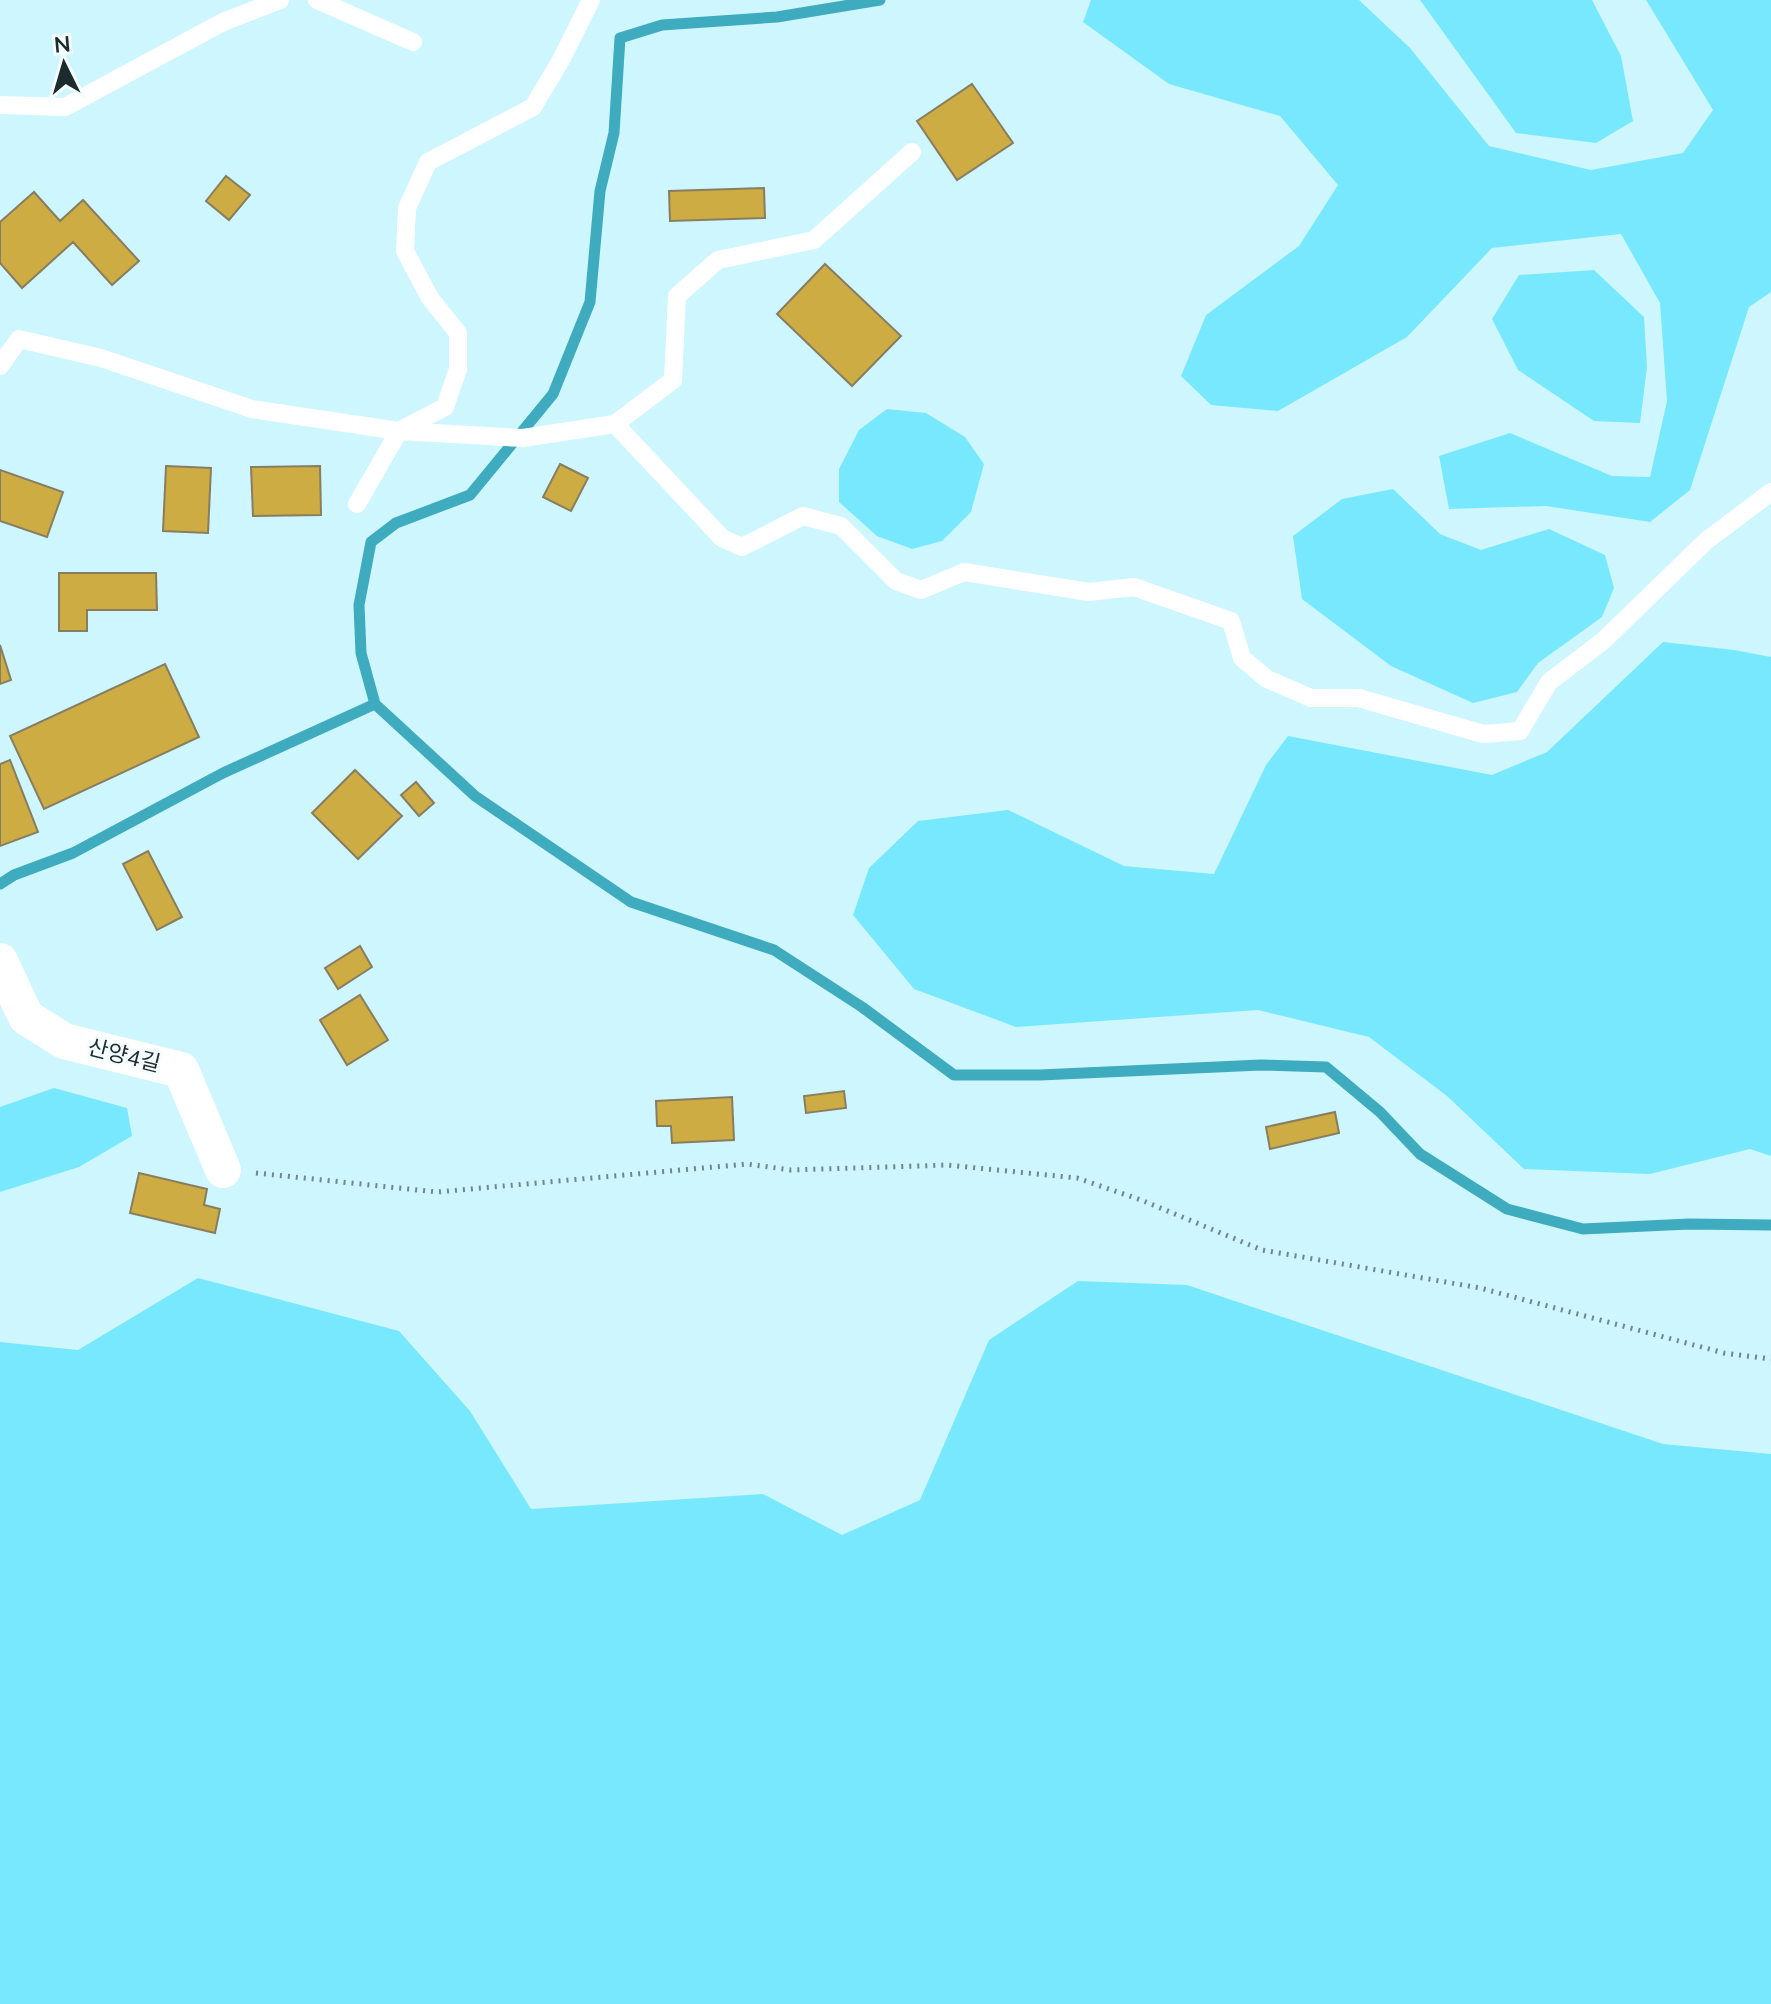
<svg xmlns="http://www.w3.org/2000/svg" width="1771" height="2004" font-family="'Nunito Sans','Noto Sans KR',sans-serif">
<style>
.green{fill:#78e8fe}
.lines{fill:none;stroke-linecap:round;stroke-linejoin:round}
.stream{stroke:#3eabbf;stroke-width:11}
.building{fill:#cdac44;stroke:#877e61;stroke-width:2}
.path{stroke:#6d878d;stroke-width:5;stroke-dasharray:2 6;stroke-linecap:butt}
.lane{stroke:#fff;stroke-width:18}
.street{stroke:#fff;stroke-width:36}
.labels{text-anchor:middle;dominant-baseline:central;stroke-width:6;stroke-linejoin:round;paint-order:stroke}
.street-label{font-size:22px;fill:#1c2b2e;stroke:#f5fdfe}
</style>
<rect width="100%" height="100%" fill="#cef6ff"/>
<path class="green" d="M1091 0H1359L1410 48 1489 146 1591 170 1683 153 1713 110 1646 0H1771V292L1749 307 1690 490 1650 522 1546 506 1449 509 1439 456 1510 433 1612 476 1650 477 1667 401 1660 303 1621 234 1492 248 1407 337 1278 411 1211 405 1181 376 1206 315 1299 246 1338 185 1280 116 1169 84 1083 22Z
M1420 0H1592L1621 56 1633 121 1596 143 1516 133Z
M1594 270 1644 317 1647 367 1640 423 1594 421 1518 370 1492 319 1519 275Z
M887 409 926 413 965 437 984 464 971 512 942 541 912 549 877 536 839 502V469L859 430Z
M1393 489 1440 534 1481 550 1549 529 1605 555 1614 588 1602 617 1538 663 1517 692 1473 703 1391 666 1302 599 1293 536 1342 499Z
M1663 642 1734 650 1771 657V1156L1750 1149 1650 1174 1524 1169 1447 1096 1369 1037 1258 1010 1016 1027 914 989 853 915 869 868 918 821 1008 810 1124 866 1214 874 1266 765 1288 736 1492 775 1547 752Z
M54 1088 127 1108 132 1136 79 1167 0 1192V1107Z
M198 1278 399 1331 470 1411 531 1509 763 1494 842 1535 920 1500 989 1340 1078 1281 1187 1285 1663 1444 1771 1454V2004H0V1342L78 1350Z"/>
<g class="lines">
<path class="stream" d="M375 704 361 653 359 605 371 542 396 523 470 495 553 394 590 302 600 191 614 133 620 38 662 25 777 17 880 0
M0 884 14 875 73 853 223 773 375 704 475 796 631 902 774 950 862 1007 954 1075H1040L1261 1065 1326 1067 1380 1112 1420 1154 1507 1209 1583 1229 1689 1224 1771 1225"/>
</g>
<path class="building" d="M972 84 1013 143 957 180 917 121Z
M226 176 250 195 229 220 206 201Z
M764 188 765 218 670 221 669 191Z
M34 192 60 221 83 200 139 261 112 285 73 242 22 288 0 263V222Z
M825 264 901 336 852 386 777 314Z
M560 464 588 478 571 511 543 497Z
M166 466 211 468 208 533 163 531Z
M320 466 321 515 253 516 251 467Z
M0 470 63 492 47 537 0 521Z
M59 573H156L157 610H87V631H59Z
M0 645 11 680 0 684Z
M165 664 199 737 44 809 10 736Z
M10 760 38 832 0 846V764Z
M355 770 402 816 358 859 312 813Z
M416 782 434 803 419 816 401 795Z
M148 851 182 917 157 930 123 864Z
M360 946 372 967 338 989 325 968Z
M360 995 388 1040 347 1065 320 1020Z
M844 1091 846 1108 806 1113 804 1096Z
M732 1097 734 1140 672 1143 671 1126H657L656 1101Z
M1335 1112 1339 1133 1270 1149 1266 1127Z
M139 1173 207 1189 204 1205 220 1209 215 1233 130 1213Z"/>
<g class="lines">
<path class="path" d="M256 1173 437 1192 747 1164 791 1170 947 1165 1077 1178 1141 1200 1262 1250 1480 1288 1724 1353 1771 1359"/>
<path class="lane" d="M317 0 413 42
M0 105 65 107 223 22 280 0
M0 366 19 339 101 358 252 409 399 431 523 438 615 424 722 538 742 547 803 516 841 526 896 581 921 590 964 572 1089 592 1134 587 1231 621 1242 658 1267 679 1311 698H1359L1483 734 1520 731 1549 682 1603 641 1706 541 1771 492
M615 424 673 380 677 296 718 260 814 240 912 152
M357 504 399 431 445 407 458 369V333L430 298 405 251 407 208 428 162 533 107 561 60 591 0"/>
<path class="street" d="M0 961 26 1017 64 1041 181 1070 223 1170"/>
</g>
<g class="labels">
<g class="street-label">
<text transform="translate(124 1056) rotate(14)">산양4길</text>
</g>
</g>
<g transform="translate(64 64) rotate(355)" stroke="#f5fdfe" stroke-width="6" paint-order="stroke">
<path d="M0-6L14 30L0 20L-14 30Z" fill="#1c2b2e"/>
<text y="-12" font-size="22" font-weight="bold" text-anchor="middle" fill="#1c2b2e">N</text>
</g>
</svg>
